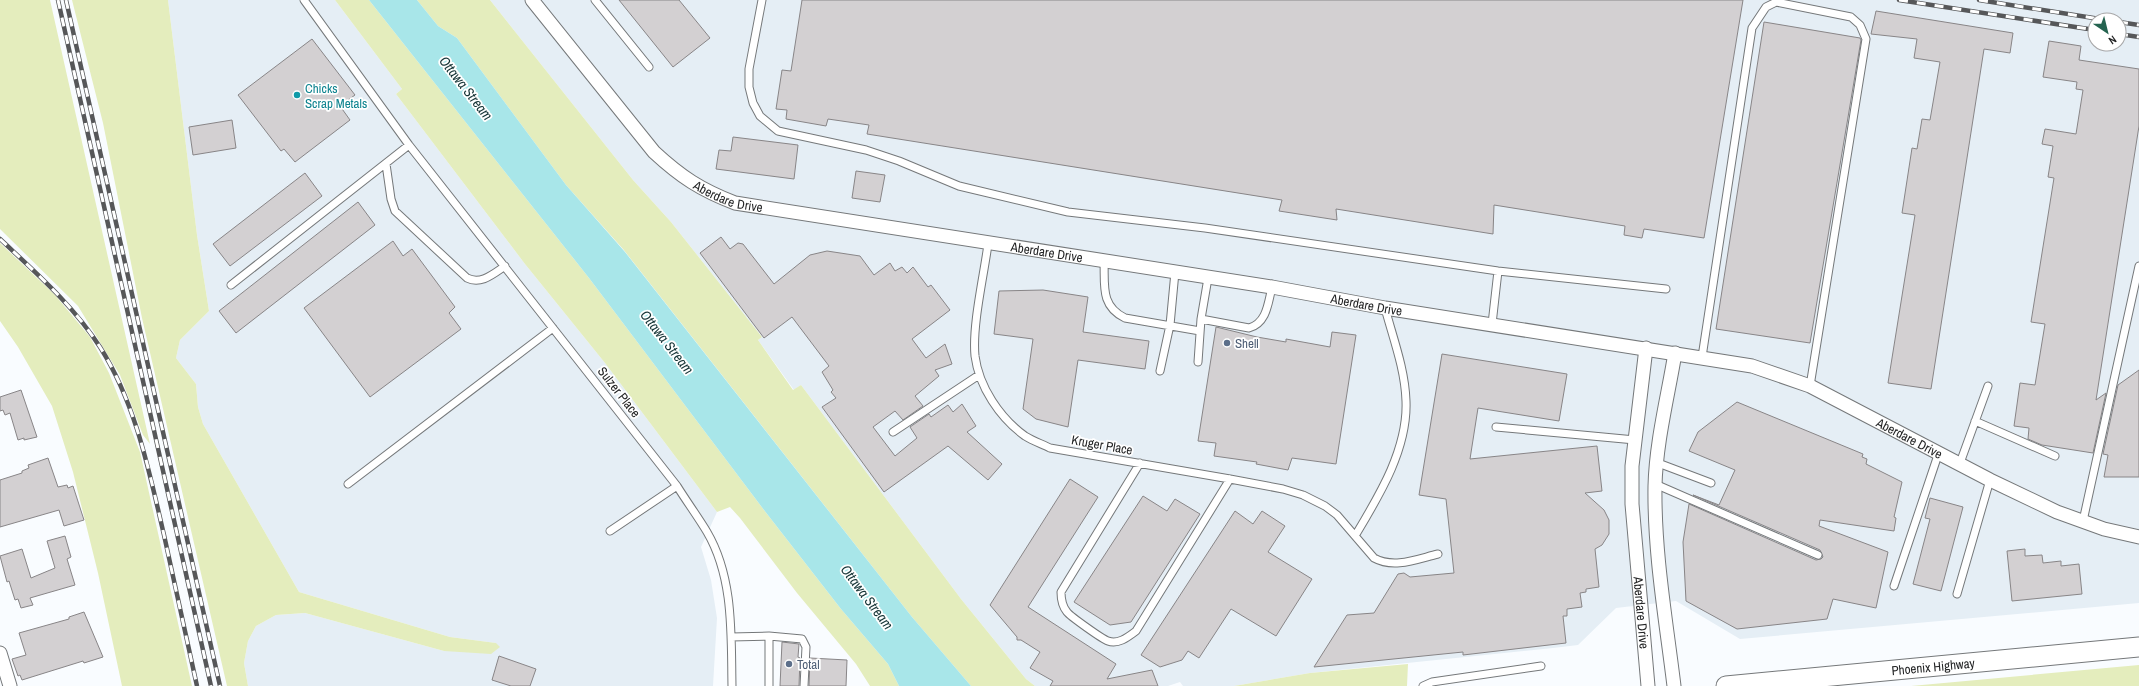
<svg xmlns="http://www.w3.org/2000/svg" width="2139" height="686" font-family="'Archivo Narrow',sans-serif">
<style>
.built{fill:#e5eef5;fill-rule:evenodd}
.green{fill:#e4edbd}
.water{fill:#a8e6e9}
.building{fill:#d3d0d2;stroke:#888587}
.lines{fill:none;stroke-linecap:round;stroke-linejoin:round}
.service-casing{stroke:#75787a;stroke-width:9}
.minor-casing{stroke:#75787a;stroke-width:15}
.secondary-casing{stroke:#75787a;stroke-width:21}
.service{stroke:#fff;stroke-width:7}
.minor{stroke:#fff;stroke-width:13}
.secondary{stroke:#fff;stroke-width:19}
.rail-casing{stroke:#565759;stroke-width:4.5}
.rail{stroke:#fff;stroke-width:3;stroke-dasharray:9;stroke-linecap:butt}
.culture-dot{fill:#0f9aa8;stroke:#fff;stroke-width:1.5}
.service-dot{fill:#5c6f8a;stroke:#fff;stroke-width:1.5}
.labels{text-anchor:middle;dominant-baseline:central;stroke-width:3.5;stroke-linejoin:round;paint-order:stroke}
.culture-label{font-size:13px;fill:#0d838f;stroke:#fff;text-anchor:start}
.street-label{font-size:13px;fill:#232425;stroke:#fff}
.service-label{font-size:13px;fill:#4e5e75;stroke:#fff;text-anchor:start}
.water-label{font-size:14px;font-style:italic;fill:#153436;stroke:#fff}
</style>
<rect width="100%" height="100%" fill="#f9fcff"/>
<path class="built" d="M168 0H335L402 89 396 94 525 264 605 363 717 512 701 547 711 580 717 618 713 686H248L244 663 248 641 256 626 276 615 305 613 444 651 496 643 450 637 299 592 203 424 198 407 196 384 176 358 180 340 209 311 197 235Z
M490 0H2139V603L1740 639 1676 601 1616 608 1578 645 1553 648 1310 673 1234 686H1183L1180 682 1168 686H1035L1026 679 961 599 801 385 794 390 758 340 762 337 671 222 633 180ZM2095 20H2119V44H2095Z"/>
<path class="green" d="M0 0H50L150 444 143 435 120 375 78 306 0 229Z
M72 0H168L197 235 209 311 180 340 176 358 196 384 198 407 203 424 299 592 450 637 496 643 500 647 491 654 444 651 305 613 276 615 256 626 248 641 244 663 248 686H227L142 318 103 123Z
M335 0H369L589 278 764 510 841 609 888 664 899 686H870L856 664 797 593 740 518 730 507 717 512 605 363 525 264 396 94 402 89Z
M417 0H490L633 180 671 222 762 337 758 340 793 390 801 385 961 599 1026 679 1035 686H971L912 617 623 249 566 185 457 38 438 26Z
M0 243 55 295 90 337 109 373 140 452 192 686H122L98 573 73 472 52 406 18 347 0 321Z
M1408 664 1407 686H1234L1310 673Z
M2139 665V686H1911Z"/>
<path class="water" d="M369 0H417L438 26 457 38 566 185 625 252 912 617 971 686H899L888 664 841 609 764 510 589 278Z"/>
<path class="building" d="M619 0H679L710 38 673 67Z
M802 0H1743L1704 238 1644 229 1642 238 1624 235 1625 226 1494 205 1493 234 1336 209 1337 220 1279 211 1282 200 867 134 869 125 828 119 826 126 786 119 787 110 776 109 782 70 791 71Z
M1876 11 2013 33 2010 53 1984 49 1931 389 1888 383 1915 215 1902 213 1912 148 1917 149 1922 119 1930 120 1940 62 1914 58 1917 39 1871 34Z
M1764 22 1860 38 1861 40 1810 343 1716 329Z
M312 39 355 95 340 106 350 120 295 162 284 149 281 151 238 95Z
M2049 41 2081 46 2079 60 2139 69V126L2096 400 2106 393 2093 453 2042 445 2028 439 2029 428 2014 426 2020 383 2035 385 2045 324 2031 322 2054 178 2048 177 2053 146 2042 144 2045 129 2076 134 2083 90 2076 89 2077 82 2043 77Z
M232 120 236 148 193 155 189 127Z
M733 137 798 145 794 179 716 169 719 150 731 151Z
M856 171 885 175 880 202 852 198Z
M305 173 322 196 230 266 213 244Z
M358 202 375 225 236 333 219 311Z
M721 237 730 249 738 243 743 244 774 284 810 255 827 251 860 256 874 275 890 263 895 271 902 267 907 273 913 267 928 287 931 285 950 310 912 339 926 358 945 344 952 364 935 370 939 376 915 396 923 406 903 420 895 411 873 427 895 456 917 438 910 427 929 414 931 417 948 405 953 412 962 404 976 426 967 432 1002 464 988 480 948 446 884 492 822 407 836 398 831 392 833 390 822 372 829 366 792 317 764 338 700 253Z
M393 241 403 256 412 249 455 307 449 313 461 329 370 397 304 308Z
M1043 290 1088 297 1083 332 1149 341 1145 369 1078 360 1068 427 1036 419 1023 409 1033 339 994 334 999 291Z
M1216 327 1257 337 1286 342V339L1330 347 1332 332 1356 335 1336 464 1292 458 1288 470 1256 464 1257 462 1214 456 1216 443 1198 441Z
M1442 354 1567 374 1559 421 1478 408 1470 459 1597 446 1602 491 1585 493 1604 510 1609 520V534L1602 545 1595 549 1599 587 1586 589V592L1580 593 1582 607 1567 609V616H1563L1566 643 1463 655V652L1314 667 1347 615 1374 613 1398 574 1404 573 1410 577 1454 573 1446 499 1419 495Z
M2139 370V477H2104L2108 455 2103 454 2118 385Z
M21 390 37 437 24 440V438L18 440 10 413 5 415 3 410 0 411V397Z
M1737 402 1863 454 1862 457 1867 459 1866 464 1902 482 1894 517 1896 518 1894 531 1820 520 1819 526 1888 552 1876 608 1833 599 1827 619 1737 629 1686 601 1683 542 1689 504 1816 560 1821 559 1823 557 1820 550 1693 495 1719 505 1735 470 1689 451 1698 432Z
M48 458 58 487 67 485 68 488 73 486 84 520 64 526 59 510 0 527V480L22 473V471L29 468 28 465Z
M1070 479 1098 497 1028 607 1116 664 1107 679 1152 670 1158 686H1050L1053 681 1030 668 1040 652 1021 640H1017V637L990 605Z
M1143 496 1167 511 1175 499 1200 514 1131 622 1110 625 1074 602Z
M1930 498 1963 507 1941 591 1913 584 1930 519 1925 518Z
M1235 511 1253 524 1262 511 1285 526 1268 552 1312 579 1276 636 1231 609 1199 658 1188 651 1182 660 1160 667 1141 655Z
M65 536 71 557 67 559 75 585 30 598 33 605 21 608 18 599 15 600 9 581 7 582 0 556 22 549 31 578 55 568 47 541Z
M2025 549V556L2042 555 2043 563 2061 561V566L2079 564 2082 594 2012 601 2007 551Z
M84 612 103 657 84 663 83 661 22 680 20 675 18 676 12 659 26 655 19 633 69 619V617Z
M782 642 799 644 798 657 800 658 799 686H780Z
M499 656 536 669 530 686H511L492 680Z
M810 658 847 660 846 686H809Z"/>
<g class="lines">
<g class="service-casing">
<path id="service" d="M304 0 409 145 677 486C687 502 698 517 707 532 734 578 731 635 732 686
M595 0 649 67
M762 0 749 69V87L753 103 760 116 778 131 866 150 899 161 959 186 1068 212 1205 228 1498 271 1666 289
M386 164 391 199 395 211 467 278C481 285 493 274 505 266
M988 244C984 275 972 325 975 356 979 387 1000 418 1025 436 1033 441 1042 444 1050 448L1230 479 1283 489 1303 495 1325 506 1337 515 1374 558C1394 569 1417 559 1438 554
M1104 261C1105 285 1100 306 1125 318L1200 331
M1208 278 1201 319 1249 328C1267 323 1268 303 1272 287
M231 285 409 145
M1492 324 1498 271
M1702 357 1752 28 1766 7 1776 2 1851 17 1860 25 1866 39 1810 386
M1198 362 1201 319
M1160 371 1170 325 1175 272
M1975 421 2055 456
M1496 427 1635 440
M893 432 979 375
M1140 463 1061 592C1061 600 1062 606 1067 612 1070 616 1102 639 1108 641 1118 645 1128 637 1136 631L1230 479
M1658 463 1711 483
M1960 463 1988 386
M348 484 553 328
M1655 484 1818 555
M2083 521 2139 266
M610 531 677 486
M1355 536C1379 496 1408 449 1406 401 1405 369 1393 338 1385 308
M1894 586 1939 452
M1957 594 1990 480
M769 636V686
M731 637 769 636 802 639 806 647 804 686
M1423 686 1432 682 1541 666"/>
</g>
<g class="minor-casing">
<g id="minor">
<path id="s1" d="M532 0 654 152C681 177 701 190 735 203L1272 287 1385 308 1752 366 1810 386 1990 480 2057 512 2104 529 2139 537"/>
<path id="s2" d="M1646 348 1632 466V504L1648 686"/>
<path d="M0 653 10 686"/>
<path d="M1674 686C1666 620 1654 553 1655 486 1656 442 1668 396 1675 353"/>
</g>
</g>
<g class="secondary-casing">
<g id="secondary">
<path id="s3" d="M1726 686 2139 647"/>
</g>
</g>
<use href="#service" class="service"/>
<use href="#minor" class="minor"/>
<use href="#secondary" class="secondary"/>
<g class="rail-casing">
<path id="rail" d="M58 0 211 686
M66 0 220 686
M1899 0 2095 30
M1979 0 2106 20
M2119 22 2139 25
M2119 34 2139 37
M0 239C36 273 73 305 100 347 136 404 149 471 164 535 175 586 186 636 197 686"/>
</g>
<use href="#rail" class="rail"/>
</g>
<circle class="culture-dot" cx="297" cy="95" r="4"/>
<g class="service-dot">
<circle cx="1227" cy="343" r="4"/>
<circle cx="789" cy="664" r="4"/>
</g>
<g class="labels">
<g class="culture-label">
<text x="305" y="88">Chicks<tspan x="305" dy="15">Scrap Metals</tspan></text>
</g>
<g class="street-label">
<text stroke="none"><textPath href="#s1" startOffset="283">Aberdare Drive</textPath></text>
<text stroke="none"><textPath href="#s1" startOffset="607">Aberdare Drive</textPath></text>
<text stroke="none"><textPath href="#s1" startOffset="931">Aberdare Drive</textPath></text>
<text transform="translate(619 392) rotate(52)">Sulzer Place</text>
<text stroke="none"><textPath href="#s1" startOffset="1495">Aberdare Drive</textPath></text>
<text transform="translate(1102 445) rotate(10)">Kruger Place</text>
<text stroke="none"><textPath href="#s2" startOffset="266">Aberdare Drive</textPath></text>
<text stroke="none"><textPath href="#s3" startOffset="208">Phoenix Highway</textPath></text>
</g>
<g class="service-label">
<text x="1235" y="343">Shell</text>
<text x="797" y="664">Total</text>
</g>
<g class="water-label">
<text transform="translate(466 88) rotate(52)">Ottawa Stream</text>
<text transform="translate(667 342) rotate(52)">Ottawa Stream</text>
<text transform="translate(867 597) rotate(53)">Ottawa Stream</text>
</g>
</g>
<g transform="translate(2107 32) rotate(145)"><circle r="19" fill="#ffffff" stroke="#a7a7a8"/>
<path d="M0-3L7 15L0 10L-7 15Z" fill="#246350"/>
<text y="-6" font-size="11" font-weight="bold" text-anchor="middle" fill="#232425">N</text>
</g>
</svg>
